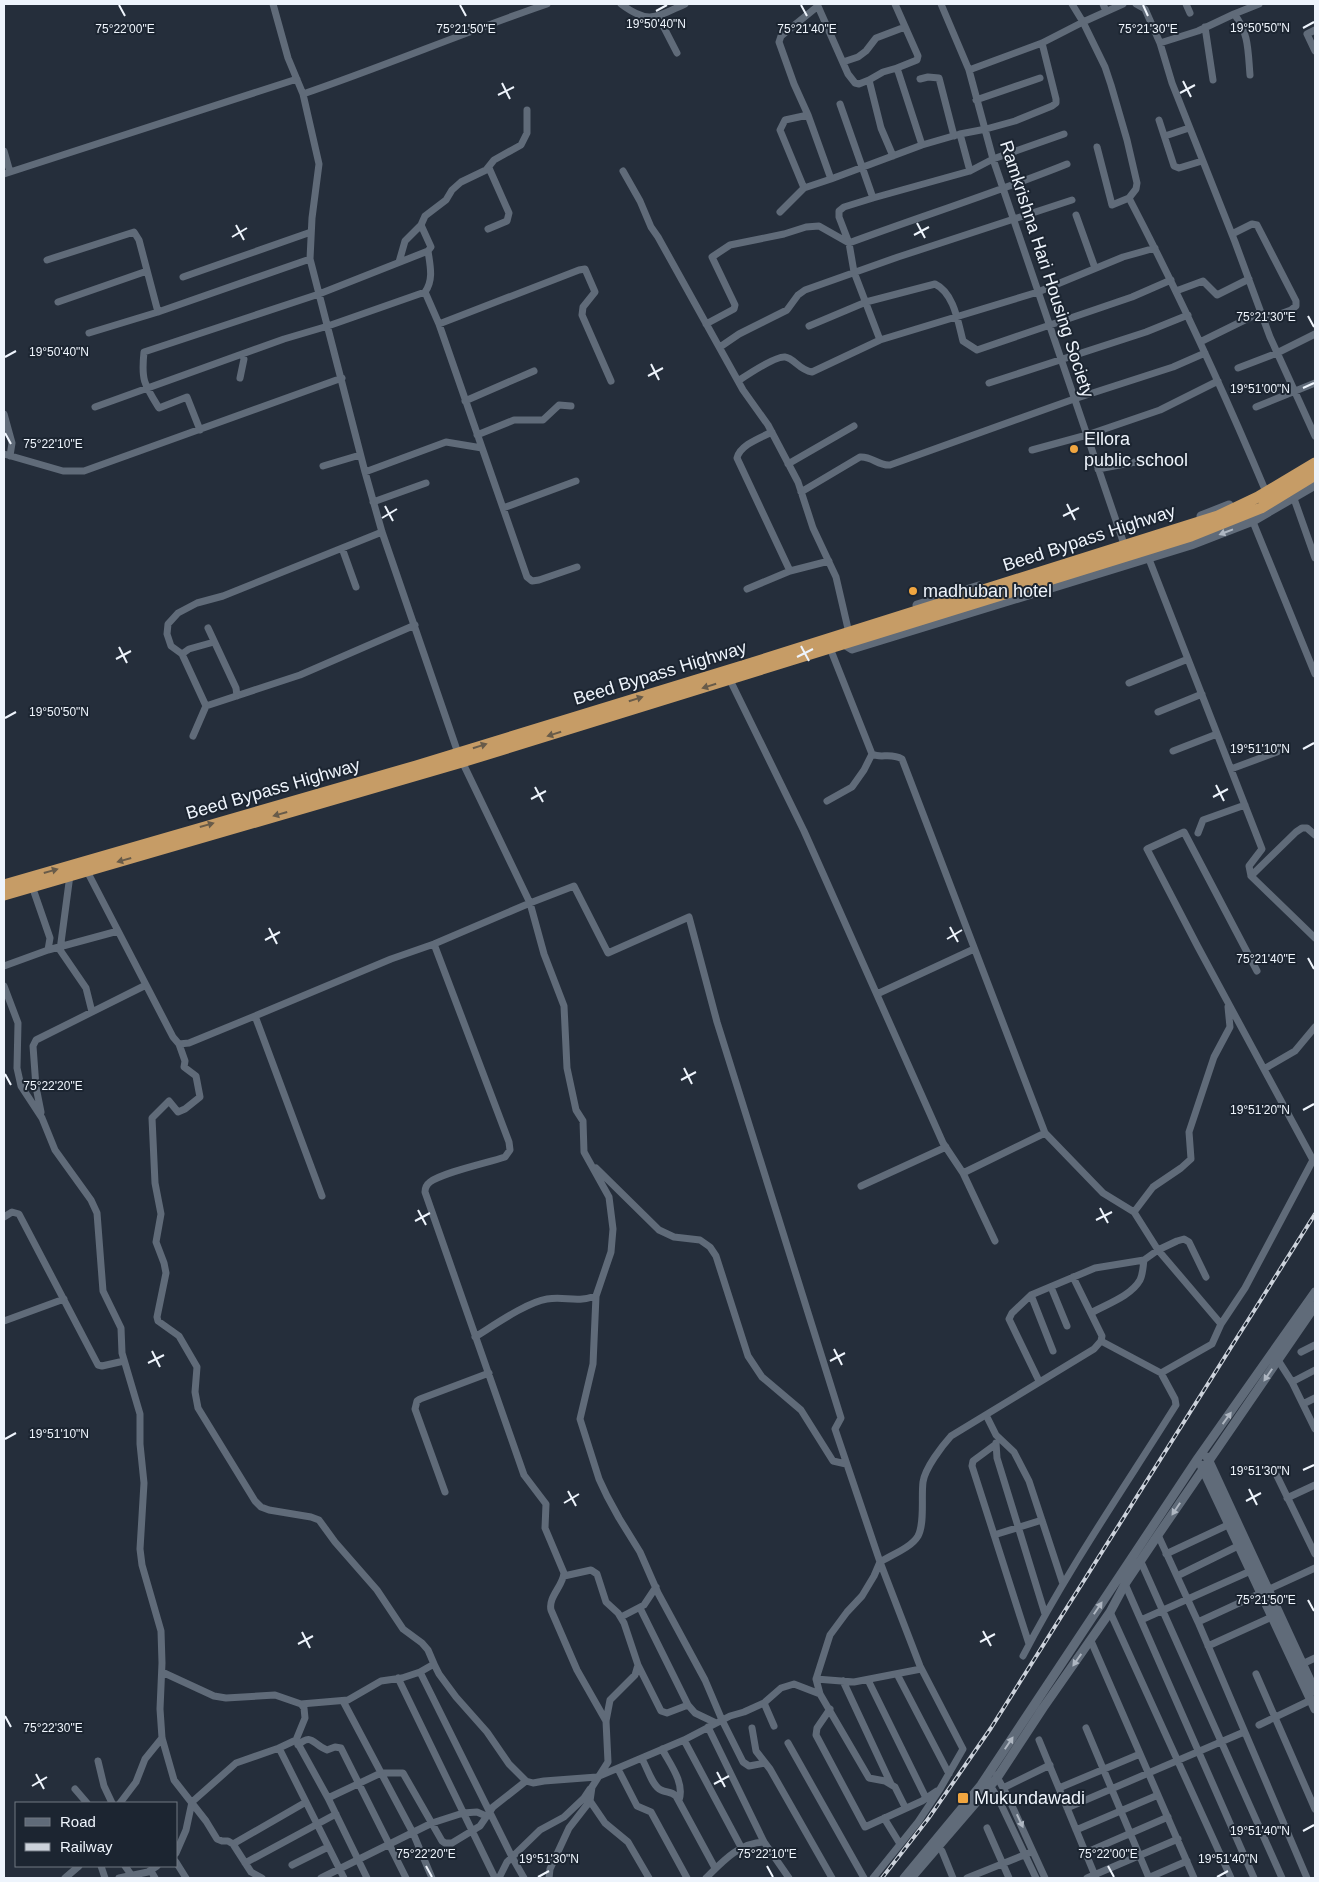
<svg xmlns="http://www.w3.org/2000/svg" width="1319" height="1882" font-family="Arial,sans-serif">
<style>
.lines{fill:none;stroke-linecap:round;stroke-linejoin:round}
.minor{stroke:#606b79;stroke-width:7}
.tertiary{stroke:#606b79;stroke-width:9}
.trunk{stroke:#c69c66;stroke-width:11}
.rail-casing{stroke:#ccd2db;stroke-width:4}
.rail{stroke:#1c2531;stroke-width:2;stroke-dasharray:5.5;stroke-linecap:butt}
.oneway{fill:#aeb6c1}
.oneway2{fill:#685b49}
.ticks{fill:none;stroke:#eef4fc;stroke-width:2}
.poi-dot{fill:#f1a640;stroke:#1c2531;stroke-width:2}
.labels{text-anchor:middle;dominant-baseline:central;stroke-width:4;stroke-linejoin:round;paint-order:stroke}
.street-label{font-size:18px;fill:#eef4fc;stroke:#1c2531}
.poi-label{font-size:18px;fill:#eef4fc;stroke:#1c2531;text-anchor:start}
.ticks-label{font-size:12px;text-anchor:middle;fill:#eef4fc;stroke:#1c2531;stroke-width:4;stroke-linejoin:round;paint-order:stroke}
</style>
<rect width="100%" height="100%" fill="#252e3b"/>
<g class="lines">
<path class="minor" d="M273 4 288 58 303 94 319 164 312 218 310 259 365 472 382 532 458 753 530 903 574 886 608 953 689 917 717 1022 841 1418 835 1429 880 1562 874 1576 862 1596 847 1612 830 1635 816 1679 820 1694 869 1778 885 1781 895 1787 905 1807
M621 4C649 25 656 17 685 4
M817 4 848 74 855 83 859 84 869 80 881 128 893 156
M895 4 918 56 917 60 897 68 922 145
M941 4 969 70 993 159 1125 547
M1072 4 1083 22 1123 4
M1103 4 1106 11
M1136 4 1145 9 1160 43 1172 83 1235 242 1270 337 1315 436
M1186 4 1190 13
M818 6 781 36 779 42 794 84 808 115 831 179
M658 16 677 53
M1205 27 1213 80
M1315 30 1307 34 1315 51
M1160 43 1198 31 1234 14
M843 62 858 57 866 51 876 38 905 27
M969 70 1042 43 1083 22 1105 67 1111 85 1127 140 1137 183 1136 189 1129 198
M1250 75C1248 52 1249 32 1234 14L1259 4
M920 79 928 77 939 78 954 136
M869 80 883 72 897 68
M303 94C385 66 465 32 547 4
M976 100 1040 78
M840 104 873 198
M1159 120 1174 166 1179 168 1202 161
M960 134 970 171
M1165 136 1189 128
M1097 147 1112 205 1129 198C1179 294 1224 392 1266 492
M4 151 10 172
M623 171 640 201 651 227 658 237 743 390 768 425 798 482 813 528 836 577 849 633
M4 174 297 79
M804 188 780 130 785 120 808 115
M780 212 804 188 831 179 922 145 960 134 986 129 1015 121 1052 106 1056 103V99L1042 43
M1076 215 1095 268
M421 225 431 247 428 251
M488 229 507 221 509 213 489 168
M1232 234 1252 224 1257 225 1296 301V306L1291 310 1264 320
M47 260 134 232 139 240 158 312
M399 262 405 241 421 225 425 216 446 200 452 190 461 182 486 170 494 160 521 145 527 133V110
M183 277 311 232
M1176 291 1203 281 1217 295 1249 279
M58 302 147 271
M439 324 579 270 585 269 595 292 583 307 582 315 611 381
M706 324 734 309 735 305 712 257 730 245 784 234 806 227 819 226 849 243C922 216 995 193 1067 164
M809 326 866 302 935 284C954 293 958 322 963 341L977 350 1132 297 1171 280
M89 333 158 312 310 259
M880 340 854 272 849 243 839 217V211L844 207 873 198 970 171 993 159 1064 134
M1200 342 1261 312
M720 347 739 334 787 310 798 295 805 290 898 257 1072 200
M1238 368 1277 353 1315 334V335
M240 378 244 359 242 354
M738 381C747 375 775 356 785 357 794 358 799 370 812 372L880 340 1038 292 1123 257 1155 248
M989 383 1146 332 1188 315
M465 401 534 371
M95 407 284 339 328 326 425 292 439 324 527 577 532 581 539 580 577 567
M1256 407 1315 383
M4 414 12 443 10 456
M200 430 187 397 159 408C144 384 141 380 144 352L319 294 428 251C430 265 434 280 425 292
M772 432C760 438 740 445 737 458L790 571
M477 435 514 420H543L559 405 571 406
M1032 450 1087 435 1160 410 1218 381
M4 454 63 471H84L342 378
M788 464 854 426
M323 466 360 455
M1098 469 1157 458
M365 472 446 442 482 448
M801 492 860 457C872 456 878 466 890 465L1074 399 1173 367 1205 353
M1292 493 1315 558
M373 502 426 483
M503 508 576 481
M1251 517 1315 674
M342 548 356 587
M1147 554 1262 849 1249 866 1251 876 1315 938
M747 589 790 571 829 561
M208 628 236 688 237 696
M830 648 872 754C881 759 890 752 902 759L1045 1133 1103 1193 1134 1212 1158 1250 1221 1324
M182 654 189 649 214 642
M730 680 804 831 943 1143 963 1173 995 1241
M1129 683 1188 659
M206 706 182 654 171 646 167 634 168 624 178 613 197 603 223 596 382 532
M1158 712 1202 694
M193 736 206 706 300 675 415 625
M1173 751 1217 734
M1231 769 1277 752
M827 801 852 787 864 770 872 754
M1198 833 1203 820 1245 805
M87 871 173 1037 179 1044 189 1043 255 1016 391 959 434 944 530 903 544 954 564 1006 567 1068 576 1110 583 1121 584 1152 609 1197 613 1229 611 1252 596 1296 593 1364 580 1419 599 1479 607 1496 619 1518 640 1552 658 1593 705 1680 722 1720 743 1762 749 1766 765 1763
M70 875 60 950 86 988 92 1012
M1251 876 1296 832 1302 828H1307L1315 835
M434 944 509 1142 510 1150 505 1157C487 1163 444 1172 430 1182 426 1185 425 1188 425 1192L524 1475 546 1504 545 1528 564 1573C563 1586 548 1597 551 1610L577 1670 606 1721
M48 950 118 931
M4 966 48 950 50 938 32 886
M4 986 18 1023 17 1068 21 1086 42 1118 55 1150 91 1200 97 1213 103 1291 121 1328 122 1353 140 1414V1444L144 1483 140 1549 142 1565 161 1631 162 1663 160 1709 162 1738 174 1780 206 1821 217 1839 222 1841H228L233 1844 251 1872 262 1878
M877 994 974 949
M255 1016 322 1196
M179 1044 185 1061 184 1067 196 1076 200 1097 185 1109 178 1112 169 1101 152 1118 155 1183 161 1214 156 1242 164 1263 166 1273 157 1317 158 1321 179 1336 197 1367 195 1392 198 1408 255 1501 261 1507 269 1510 311 1517 319 1520 335 1542 377 1590 403 1629 422 1643 428 1650 434 1664 420 1672 512 1857 524 1878
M1264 1069 1295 1051 1315 1027
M41 1112 36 1087 33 1046 36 1040 146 985
M596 1168 659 1230 674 1237 700 1240 710 1247 716 1256 748 1356 762 1377 801 1410 833 1461 846 1464
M963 1173 1045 1133
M861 1186 946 1147
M1134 1212 1153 1187 1181 1168 1191 1159 1189 1132 1214 1057 1230 1027 1228 1007
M4 1217 12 1212 19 1214 98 1365 102 1366 124 1361
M1051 1287 1067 1326
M1031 1295 1012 1313 1009 1319 1039 1381
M1091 1313C1107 1304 1131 1296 1140 1280 1143 1274 1143 1266 1144 1260
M4 1321 64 1299
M475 1337C493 1326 527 1302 547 1299 566 1296 575 1303 596 1296
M1053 1351 1031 1295 1095 1268 1144 1260 1158 1250 1177 1241 1184 1239 1189 1242 1206 1277
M1301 1352 1315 1345
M1276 1357 1292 1382 1315 1429
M1161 1373 1212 1344 1221 1324 1245 1288 1313 1160 1198 947 1147 849 1184 832 1257 971
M1292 1382 1315 1370
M1303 1404 1315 1398
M986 1415 996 1435 1014 1452 1029 1481 1063 1584
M996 1443 997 1458 1045 1614
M996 1444 973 1461 972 1466 1029 1644
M1277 1476 1315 1554
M445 1492 415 1409 417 1401 420 1399 489 1373
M1287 1498 1315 1485
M994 1535 1042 1520
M1158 1535 1198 1622 1307 1878
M1166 1554 1232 1523
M1141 1562 1282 1878
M1177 1576 1238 1546
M1125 1584 1254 1878
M640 1608 688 1705 695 1713 716 1723
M1110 1612 1231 1878
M621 1617 644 1605 656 1587
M1141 1620 1255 1569
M1198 1622 1315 1568
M1091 1641 1194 1878
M1208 1646 1276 1615
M1023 1656C1068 1569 1124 1488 1176 1405L1175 1399 1161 1373 1101 1341
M434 1664 439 1674 456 1697 487 1732 509 1764 526 1781 533 1783 544 1781 597 1777 684 1740 730 1716 744 1712 764 1703 781 1688 794 1684 820 1694
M638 1665 661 1711 667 1713 688 1705
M1298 1666 1315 1658
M162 1672 214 1696 226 1698 275 1695 301 1704 304 1708 305 1718 296 1740 328 1798 367 1878
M897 1674 949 1774
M1256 1674 1315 1809
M398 1678 495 1878
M816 1679 854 1682 921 1669
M868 1680 926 1798
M843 1681 891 1784
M343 1701 413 1833 432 1878
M764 1703 774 1726
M301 1704 348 1700 381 1681 402 1678 420 1672
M830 1709 817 1728 816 1735 865 1827 922 1801 937 1791
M1259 1725 1311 1700
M708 1727 764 1842 789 1878
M752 1728 756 1751 770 1769 832 1878
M1086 1728 1149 1878
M684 1740 741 1847
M1039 1740 1096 1878
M788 1743 864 1878
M298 1745C312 1732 313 1745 327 1750L335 1747 341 1748 406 1878
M279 1748 344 1878
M662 1749C670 1764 685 1783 679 1800
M642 1759C647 1767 652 1786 661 1790 667 1793 671 1791 676 1796L715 1868
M98 1761 104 1786 112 1803
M618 1769 637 1806 651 1812 687 1878
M996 1775 1008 1797 1045 1878
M988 1782 998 1798 1036 1878
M1003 1788 1050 1765
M1059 1788 1140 1754
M75 1789 87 1803
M328 1798 381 1773H403L442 1841 445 1843H452L480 1826 493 1807 526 1781
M590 1801 605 1823 628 1842 649 1878
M120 1803 136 1782 145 1759 162 1738
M1067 1808 1244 1732
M884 1818 900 1844
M987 1828 1009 1878
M1076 1830 1158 1795
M233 1844 306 1802
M942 1851 953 1878
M176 1853 186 1830 192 1802 236 1763 279 1748 296 1740
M1085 1853 1168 1817
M176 1862 186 1878
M245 1863 336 1814
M292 1865 328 1847
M101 1866 105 1878
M125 1866 132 1876
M151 1871 155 1878
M65 1878 79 1866
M119 1878 148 1872 157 1866
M321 1878 432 1823 463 1813 477 1812 486 1816
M499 1878 507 1862 540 1830 564 1817 584 1798 590 1789
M549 1878 550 1869 569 1828 590 1801 592 1787 608 1762 606 1721 610 1700 635 1675 638 1665 624 1623 618 1613 606 1602 597 1574 591 1570 564 1576
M706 1878C723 1861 739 1843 764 1842
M873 1878 918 1822 940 1789 963 1749 920 1666 880 1562C891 1555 911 1548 918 1536 925 1523 921 1497 923 1482 925 1468 942 1446 951 1436L1094 1349 1101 1341 1102 1336 1073 1277
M967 1878 1029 1853
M1087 1878 1178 1839
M1148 1878 1187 1861"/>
<path class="tertiary" d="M1201 516 1229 505
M917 605 979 586
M844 644 852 649 1191 545 1253 521 1315 485
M1207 1457 1315 1691
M1201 1465 1315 1709
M904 1878 981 1785 1198 1458 1315 1292
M911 1878 997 1778 1043 1708 1110 1612 1125 1584 1158 1535 1315 1306"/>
<path class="trunk" d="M4 885 416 766 752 663 1218 516 1258 497 1315 463
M4 895 462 762 1191 536 1261 508 1315 475"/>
<g class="rail-casing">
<path id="rail" d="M882 1878 928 1819 991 1728 1315 1214"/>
</g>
<use href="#rail" class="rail"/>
</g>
<defs><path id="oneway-solid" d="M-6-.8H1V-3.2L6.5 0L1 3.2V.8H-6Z" transform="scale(1.25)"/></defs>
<g class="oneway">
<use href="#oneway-solid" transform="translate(1226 532) rotate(159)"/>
<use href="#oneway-solid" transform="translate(1268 1375) rotate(124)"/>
<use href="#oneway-solid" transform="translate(1227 1418) rotate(-54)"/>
<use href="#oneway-solid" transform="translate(1176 1509) rotate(124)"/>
<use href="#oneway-solid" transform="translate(1098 1608) rotate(-56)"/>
<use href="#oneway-solid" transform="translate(1077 1660) rotate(125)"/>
<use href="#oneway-solid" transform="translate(1009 1743) rotate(-56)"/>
<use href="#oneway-solid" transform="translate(1020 1821) rotate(65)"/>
</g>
<g class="oneway2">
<use href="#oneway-solid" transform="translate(709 686) rotate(163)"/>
<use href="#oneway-solid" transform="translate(636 699) rotate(-17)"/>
<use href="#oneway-solid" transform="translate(554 734) rotate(163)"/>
<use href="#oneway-solid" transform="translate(480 746) rotate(-18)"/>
<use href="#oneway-solid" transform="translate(280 814) rotate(164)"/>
<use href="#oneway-solid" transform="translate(207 825) rotate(-16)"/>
<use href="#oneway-solid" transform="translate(124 860) rotate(164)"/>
<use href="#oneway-solid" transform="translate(51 871) rotate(-16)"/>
</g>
<path class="ticks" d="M119 5 125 16M460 5 466 16M801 5 807 16M1143 5 1148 16M656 11 667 5M1303 28 1314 22M1183 81 1191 97M502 83 510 99M1180 93 1195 85M498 95 514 87M917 223 925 238M236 225 244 240M914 235 929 227M232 237 247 228M1308 316 1314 327M5 357 16 351M651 364 659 380M648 376 663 368M1303 388 1314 383M5 433 11 444M1067 504 1075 520M385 506 393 521M1063 516 1079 508M382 518 397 509M801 646 809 661M119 647 127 663M797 657 813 649M116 659 131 651M5 718 16 712M1303 749 1314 743M1216 785 1224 801M535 787 543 802M1213 797 1228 789M531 799 546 791M950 927 958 942M269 928 277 944M947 939 962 930M265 940 280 932M1308 958 1314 969M684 1068 692 1084M5 1074 11 1085M681 1080 696 1072M1303 1110 1314 1104M1100 1208 1108 1223M418 1210 426 1225M1096 1220 1112 1212M415 1221 430 1213M834 1349 842 1365M152 1351 160 1367M830 1361 845 1353M148 1363 164 1355M5 1439 16 1433M1303 1470 1314 1465M1249 1489 1257 1505M568 1491 576 1506M1246 1501 1261 1493M564 1503 579 1494M1308 1600 1314 1611M983 1631 991 1646M302 1632 310 1648M980 1642 995 1634M298 1644 313 1636M5 1716 11 1727M717 1772 725 1787M36 1774 44 1789M714 1784 729 1776M32 1786 47 1777M1303 1831 1314 1825M426 1866 432 1877M767 1866 773 1877M1108 1866 1114 1877M538 1877 549 1871M1217 1877 1228 1871"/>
<g class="poi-dot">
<circle cx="1074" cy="449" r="5"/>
<circle cx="913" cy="591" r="5"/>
<rect x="957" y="1792" width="12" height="12" rx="2.5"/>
</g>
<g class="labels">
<g class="street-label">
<text transform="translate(1047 269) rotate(72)">Ramkrishna Hari Housing Society</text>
<text transform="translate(1089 538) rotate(-18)">Beed Bypass Highway</text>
<text transform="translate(660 673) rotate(-17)">Beed Bypass Highway</text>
<text transform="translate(273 789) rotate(-16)">Beed Bypass Highway</text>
</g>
<g class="poi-label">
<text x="1084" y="439">Ellora<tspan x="1084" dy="21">public school</tspan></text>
<text x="923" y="591">madhuban hotel</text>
<text x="974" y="1798">Mukundawadi</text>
</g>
</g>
<g class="ticks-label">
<text x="656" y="28">19°50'40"N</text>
<text x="1260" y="32">19°50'50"N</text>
<text x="125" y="33">75°22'00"E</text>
<text x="466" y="33">75°21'50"E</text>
<text x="807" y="33">75°21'40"E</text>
<text x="1148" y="33">75°21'30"E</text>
<text x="1266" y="321">75°21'30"E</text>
<text x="59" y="356">19°50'40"N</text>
<text x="1260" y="393">19°51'00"N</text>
<text x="53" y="448">75°22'10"E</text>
<text x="59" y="716">19°50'50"N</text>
<text x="1260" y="753">19°51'10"N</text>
<text x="1266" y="963">75°21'40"E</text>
<text x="53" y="1090">75°22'20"E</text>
<text x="1260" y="1114">19°51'20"N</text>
<text x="59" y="1438">19°51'10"N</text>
<text x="1260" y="1475">19°51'30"N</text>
<text x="1266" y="1604">75°21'50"E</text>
<text x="53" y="1732">75°22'30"E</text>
<text x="1260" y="1835">19°51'40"N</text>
<text x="426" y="1858">75°22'20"E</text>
<text x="767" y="1858">75°22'10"E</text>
<text x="1108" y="1858">75°22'00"E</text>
<text x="549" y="1863">19°51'30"N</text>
<text x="1228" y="1863">19°51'40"N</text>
</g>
<rect width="1319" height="1882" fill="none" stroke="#eef4fc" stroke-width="10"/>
<rect x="15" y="1802" width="162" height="65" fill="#1c2531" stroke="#707882"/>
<rect x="25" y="1818" width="25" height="8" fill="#606b79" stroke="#707882"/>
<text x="60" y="1827" font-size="15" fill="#eef4fc">Road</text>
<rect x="25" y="1843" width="25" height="8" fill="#ccd2db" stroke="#707882"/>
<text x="60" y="1852" font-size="15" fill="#eef4fc">Railway</text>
</svg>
